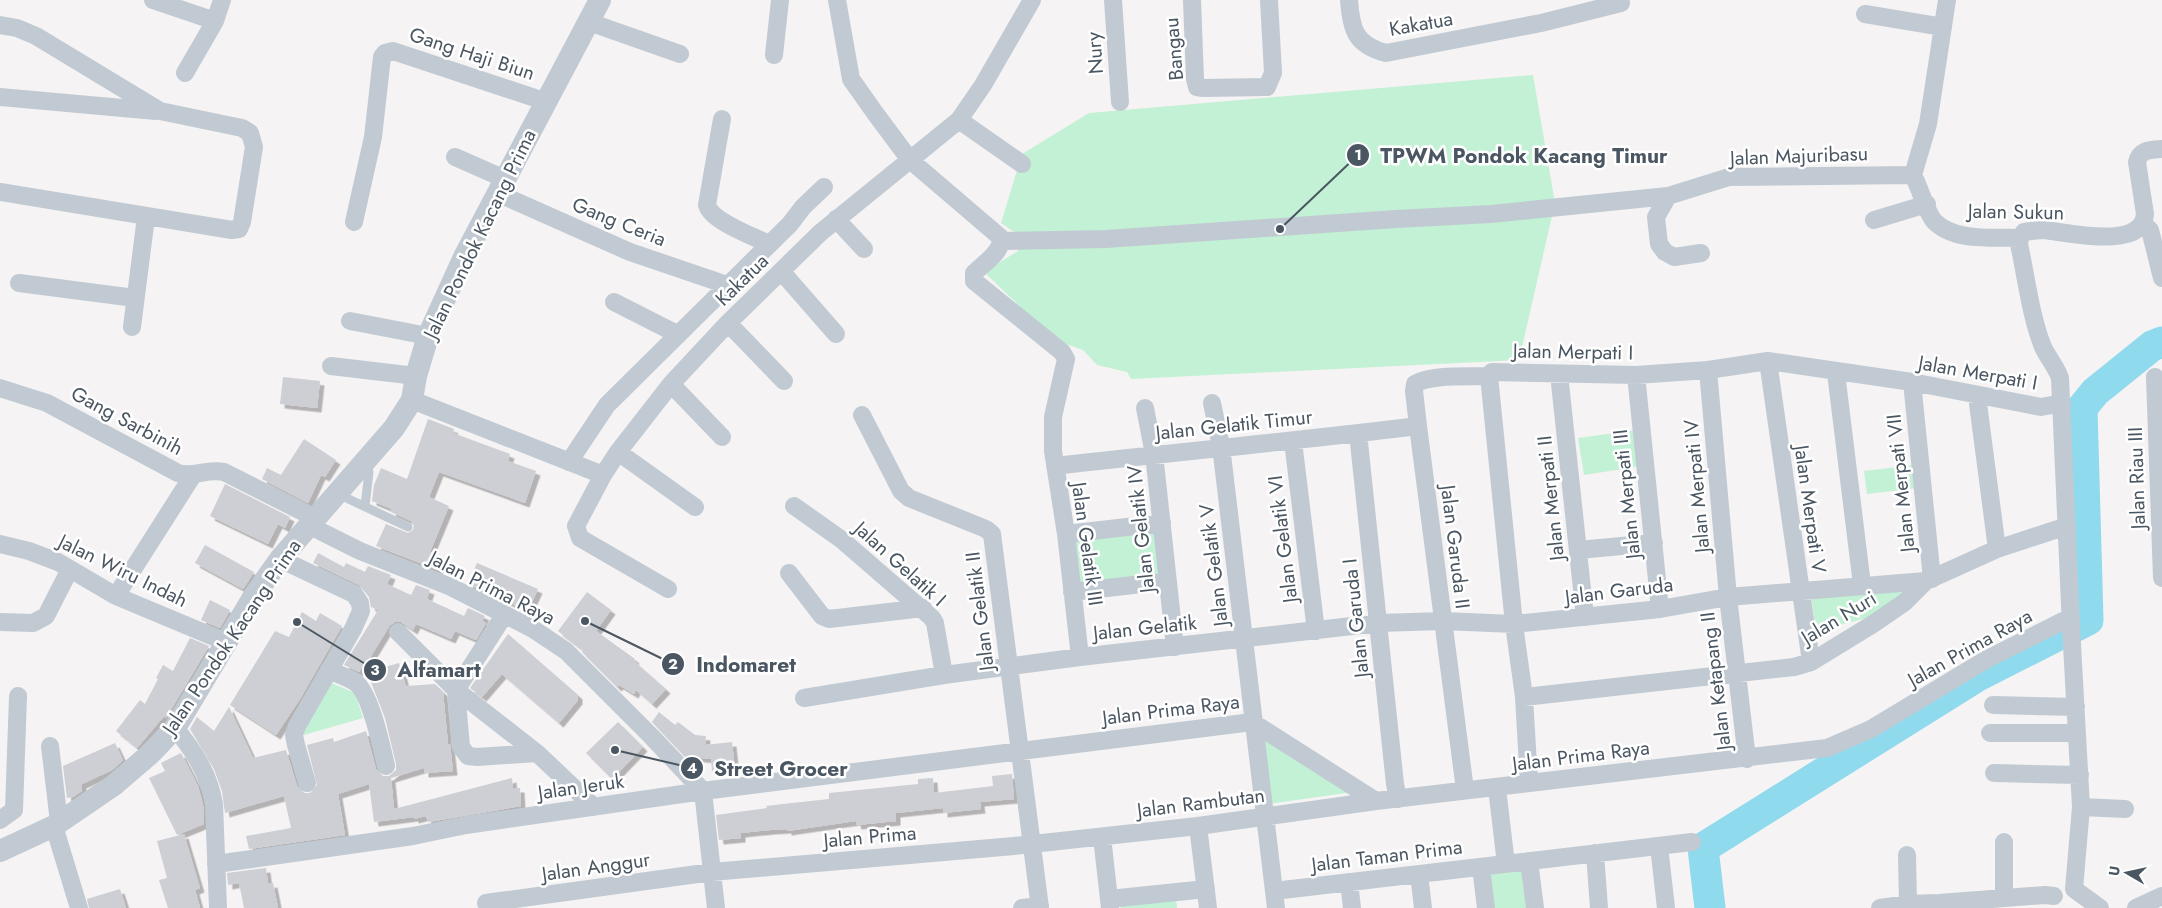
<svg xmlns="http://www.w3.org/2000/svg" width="2162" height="908" font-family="Jost,sans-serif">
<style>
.green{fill:#c3f1d5}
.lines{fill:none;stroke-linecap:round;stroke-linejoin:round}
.river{stroke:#90daee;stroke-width:31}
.building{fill:#cdcfd5;filter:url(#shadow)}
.service{stroke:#c1cad2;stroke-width:9}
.minor{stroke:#c1cad2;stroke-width:18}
.tertiary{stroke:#c1cad2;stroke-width:22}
.labels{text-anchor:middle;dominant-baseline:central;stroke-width:5;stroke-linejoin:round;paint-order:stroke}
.street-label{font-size:20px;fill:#4a5661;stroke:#fff}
.leader{fill:none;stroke:#4a5661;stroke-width:2}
.callout-dot{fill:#4a5661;stroke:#fff;stroke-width:2}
.mark-label{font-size:15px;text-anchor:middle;font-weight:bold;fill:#fff}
.callout-label{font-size:21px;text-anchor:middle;font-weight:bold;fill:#4a5661;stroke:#fff;stroke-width:5;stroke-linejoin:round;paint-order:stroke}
</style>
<defs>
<filter id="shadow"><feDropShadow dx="4.5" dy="4.5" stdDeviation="0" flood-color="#0004"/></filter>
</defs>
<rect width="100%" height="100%" fill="#f5f3f3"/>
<path class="green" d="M1533 75 1555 203 1519 360 1131 379 1127 372 1097 365 1083 350 1055 340 984 272 1018 251 1020 236 1001 223 1022 154 1089 113Z
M1637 430 1642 466 1584 475 1578 438Z
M1915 465 1917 488 1867 494 1864 471Z
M1158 529 1162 575 1078 584 1073 540Z
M1915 584 1867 618 1816 631 1811 597Z
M329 682 355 693 363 718 304 735 301 724Z
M1258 729 1360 791 1268 804Z
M1526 867 1531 908H1491L1486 871Z
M1176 899 1177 908H1121L1120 905Z"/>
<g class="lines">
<path class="river" d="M1710 908 1703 848 1976 677 2088 620 2082 408 2095 392 2152 346 2162 342"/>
</g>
<path class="building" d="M283 377 320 381 317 408 280 404Z
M428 419 454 429 453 433 510 454 508 461 536 471 525 503 439 472 429 497 449 506 430 552 443 557 438 570 376 546 386 524 408 533 413 530 414 526 411 521 391 512 392 509 372 501 374 485 381 468 407 479Z
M304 439 336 460 325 477 321 475 308 503 262 479 267 468 281 475Z
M225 484 290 517 285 528 278 524 268 544 210 516Z
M205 545 254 572 243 589 195 563Z
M318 553 344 567 346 563 365 572 368 566 391 575 387 584 411 595 416 585 430 590 427 599 464 616 468 608 485 616 482 621 486 623 476 640 455 631 451 639 416 624 413 630 401 622H395L390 625 365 666V663L359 672 344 665 378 610 371 607 369 597 359 585 313 563Z
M477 563 538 589 528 611 468 584Z
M587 592 611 610 596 631 635 659 634 661 666 689 652 704 636 690 634 694 619 685 617 687 582 652 583 650 558 631Z
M210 600 230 610 220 628 201 620Z
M302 612 316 621 320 613 342 626 300 699 276 735 230 705 275 631 289 637Z
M508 634 578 695V700L559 723 502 674 482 697 470 688Z
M190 638 209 646 166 718 164 716 137 748 116 731 140 700 145 704 158 679 156 678 163 665 173 671Z
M399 663 406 686 435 684 443 692 448 744H450L453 771 424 773V768L391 778 394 809 512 778 513 788H520L521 806 428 822 426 816 414 819V817L374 822 369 784 338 794 345 835 249 849 246 836 291 828 284 796 225 813 222 791 214 769 190 729 197 717 214 731 229 707 253 758 286 750 297 786 304 793H310L317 785 307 745 333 738 334 742 366 731 376 769 382 776H389L396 770V764L385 718 367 672Z
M659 712 675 725 678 722 695 735 706 736 705 745 732 742 735 770 712 772 711 759 684 756 652 722Z
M618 722 643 747 612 779 586 753Z
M115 743 123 760 112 770 82 784V791L73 797 67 798 63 766Z
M181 753 198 786 203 805 204 824 177 835 149 778 165 771 161 763Z
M1012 774 1014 799 980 802 981 809 943 813V808L896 813V821L857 825 856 821 787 831V829L770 830 741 833V838L719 840 716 815 767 808 766 806 783 804 829 799V793L918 784V779L933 778 934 793 993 786 992 776Z
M184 834 200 888 195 890 200 908H168L159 880 167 878 157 841Z
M266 868 268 884 273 883 278 908H244L239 883 228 885 227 873Z
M120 889 126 908H89L87 899Z"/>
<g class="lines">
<path class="service" d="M363 465 369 472 365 506
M338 494 408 527"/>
<path class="minor" d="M153 0 215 21
M837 0 851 79 875 113 910 160 1000 237C1005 250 983 264 974 273V281L1062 352 1066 359 1053 417V451L1066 534 1080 657
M1113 0 1120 102
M1192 0 1195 79 1197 87 1203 88 1267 87 1273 73 1269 0
M1349 0C1351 29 1355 45 1386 53L1541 23 1621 3
M1865 14 1943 27
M589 22 680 54
M0 25 17 28 36 36 160 111 242 128 250 133 254 147 242 222 239 229 232 230 0 192
M774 55 780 0
M185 73 215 21 222 0
M0 97 156 111
M722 119 707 205C712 222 753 236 769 244
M959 120 1022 164
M455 157 505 179
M1913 175 1928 124 1947 0
M1913 175C1920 188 1926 211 1934 221 1954 242 1993 237 2020 238
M497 193 630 252 727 285
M1668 196 1656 217 1659 244 1665 252 1674 257 1701 253
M836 219 864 249
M1874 220 1927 204
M354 222 373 137 382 57 385 53 393 51 547 102
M2143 224 2150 230 2162 278
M2020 238 2019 244C2026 276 2031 318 2043 347 2048 358 2056 366 2060 378L2071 627 2081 807 2074 889
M2020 238 2024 232C2031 231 2037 230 2044 230 2066 232 2143 251 2145 214L2137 162C2140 149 2151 150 2162 149
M1001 241 1106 239 1396 219 1491 214 1668 196 1729 177 1913 175
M781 271 836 334
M19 283 135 298
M614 302 677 334
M350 321 428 336
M728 323 784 381
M132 327 146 217
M1768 361 1811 662
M331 366 416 376
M1708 370 1728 597 1747 759
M1836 373 1862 585
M1559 374 1585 617
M1636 375 1660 609
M1489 376 1514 624 1524 697 1529 782
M2155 377 2162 578
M1912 382 1932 579
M671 384 722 437
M0 388 47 403 178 473C193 478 207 468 224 472L315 518
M1977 396 1997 549
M412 400 603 475
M1212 403 1221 446 1276 908
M1145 408 1154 454 1175 647
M862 415 901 491 909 498 986 529 992 534 1040 908
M1358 433 1395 784 1398 799
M1293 441 1316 631
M618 452 695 507
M569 462 607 405 790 224 803 207 824 187
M1055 466C1176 452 1297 441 1418 426
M794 506 842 540 932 618 935 623 944 675
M308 525 360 551 451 587 533 629 566 651 651 736 703 791
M1066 534 1162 523
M0 544 29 551 58 562 116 596 226 642
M1578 550 1654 543
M280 559 354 594 360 603 361 611 353 629 297 726 294 735 296 745 307 783
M789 573 822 616 829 619 923 608
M668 589 580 538 576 526 603 475 618 452 671 384 728 323 820 233 959 120 983 85 1032 0
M1072 592 1168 581
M116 596 193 475
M505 614 456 690 461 747 468 756 477 757 537 753
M0 622 33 623 46 616 70 569
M398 632 456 690 537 753 594 807
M329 670C337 674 347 677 355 682 370 692 382 748 386 766
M1524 697 1794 667 1811 662 1873 624 1905 602 1926 581 1997 549 2067 526
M804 698 944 675 1080 657 1378 623 1443 621 1514 624 1660 609 1728 597 1926 581
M1993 705 2076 707
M175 728C194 751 209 774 214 804L218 908
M1990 733H2077
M50 746 59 822
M1994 773 2080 775
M1497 788 1506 864
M1465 790 1418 426 1414 391 1415 384C1431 374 1470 377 1489 376L1492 372 1636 375 1708 370 1768 361 1912 382 2041 407 2062 403
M703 791 716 908
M2081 807 2125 809
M0 820 14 810 18 696
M54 826 79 908
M1198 826 1208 908
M1102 837 1110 908
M1659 846 1666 908
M1595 853 1599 908
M1907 855 1908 904
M1529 861 1535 908
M216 864 413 836 466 825 703 791 1252 722 1376 801
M1481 867 1486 908
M1419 874 1423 908
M1349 882 1352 908
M2074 889 2100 908
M1274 891 1692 842
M2004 898V842
M1109 899 1206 889
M486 903 712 872 1014 846 1198 826 1376 801 1827 748 1871 729 1987 659 2071 617
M1022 908 1040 906
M1880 908 1908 904 1939 903 2045 895 2054 896
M2136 908 2162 896"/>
<path class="tertiary" d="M0 851 54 826 114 785 149 755 175 728 254 596 280 559 394 428 412 400 416 376 428 336 464 257 600 0"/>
</g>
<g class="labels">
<g class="street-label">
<text transform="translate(1421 24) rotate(-10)">Kakatua</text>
<text transform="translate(1174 49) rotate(-95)">Bangau</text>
<text transform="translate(1095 53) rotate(-94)">Nury</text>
<text transform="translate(472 54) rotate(18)">Gang Haji Biun</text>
<text transform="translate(1799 156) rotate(-2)">Jalan Majuribasu</text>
<text transform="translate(2016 212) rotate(1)">Jalan Sukun</text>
<text transform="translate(619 222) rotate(22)">Gang Ceria</text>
<text transform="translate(480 234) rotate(-64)">Jalan Pondok Kacang Prima</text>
<text transform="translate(742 280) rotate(-44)">Kakatua</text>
<text transform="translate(1573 352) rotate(1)">Jalan Merpati I</text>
<text transform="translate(1978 373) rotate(10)">Jalan Merpati I</text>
<text transform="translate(127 421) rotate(28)">Gang Sarbinih</text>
<text transform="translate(1234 425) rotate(-6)">Jalan Gelatik Timur</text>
<text transform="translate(2137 478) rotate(-92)">Jalan Riau III</text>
<text transform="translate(1901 483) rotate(-96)">Jalan Merpati VII</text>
<text transform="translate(1697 486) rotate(-95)">Jalan Merpati IV</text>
<text transform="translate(1627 494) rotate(-96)">Jalan Merpati III</text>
<text transform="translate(1551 498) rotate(-96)">Jalan Merpati II</text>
<text transform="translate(1810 509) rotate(82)">Jalan Merpati V</text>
<text transform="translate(1141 529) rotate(-96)">Jalan Gelatik IV</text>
<text transform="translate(1283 539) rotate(-97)">Jalan Gelatik VI</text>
<text transform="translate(1087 544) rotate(82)">Jalan Gelatik III</text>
<text transform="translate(1455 547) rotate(83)">Jalan Garuda II</text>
<text transform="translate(900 564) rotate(42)">Jalan Gelatik I</text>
<text transform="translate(1214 565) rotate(-97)">Jalan Gelatik V</text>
<text transform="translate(123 571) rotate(26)">Jalan Wiru Indah</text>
<text transform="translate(492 588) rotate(27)">Jalan Prima Raya</text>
<text transform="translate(1619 591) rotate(-7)">Jalan Garuda</text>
<text transform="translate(980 611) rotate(-97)">Jalan Gelatik II</text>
<text transform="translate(1356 618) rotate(-96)">Jalan Garuda I</text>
<text transform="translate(1839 618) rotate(-31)">Jalan Nuri</text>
<text transform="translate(1145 628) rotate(-6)">Jalan Gelatik</text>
<text transform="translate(232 637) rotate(-56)">Jalan Pondok Kacang Prima</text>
<text transform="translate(1970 648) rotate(-29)">Jalan Prima Raya</text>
<text transform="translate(1716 681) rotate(-97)">Jalan Ketapang II</text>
<text transform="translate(1171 710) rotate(-7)">Jalan Prima Raya</text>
<text transform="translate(1581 756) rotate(-7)">Jalan Prima Raya</text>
<text transform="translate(581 787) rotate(-8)">Jalan Jeruk</text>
<text transform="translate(1201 803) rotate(-7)">Jalan Rambutan</text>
<text transform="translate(870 837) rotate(-5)">Jalan Prima</text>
<text transform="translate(1387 856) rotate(-7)">Jalan Taman Prima</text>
<text transform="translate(596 867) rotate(-8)">Jalan Anggur</text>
</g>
</g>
<path class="leader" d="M1280 229L1358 155M585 621L673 664M297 622L375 670M615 750L692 768"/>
<g class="callout-dot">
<circle cx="1280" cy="229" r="5"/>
<circle cx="585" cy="621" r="5"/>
<circle cx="297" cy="622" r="5"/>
<circle cx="615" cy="750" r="5"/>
<circle cx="1358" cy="155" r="12"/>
<circle cx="673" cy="664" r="12"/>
<circle cx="375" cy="670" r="12"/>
<circle cx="692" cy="768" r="12"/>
</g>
<g class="mark-label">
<text x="1358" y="160">1</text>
<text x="673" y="669">2</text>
<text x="375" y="675">3</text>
<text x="692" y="773">4</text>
</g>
<g class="callout-label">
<text x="1524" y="163">TPWM Pondok Kacang Timur</text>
<text x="746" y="672">Indomaret</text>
<text x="439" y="677">Alfamart</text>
<text x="781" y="776">Street Grocer</text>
</g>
<g transform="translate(2127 873) rotate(279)" stroke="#ffffff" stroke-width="4" paint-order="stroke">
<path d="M0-4L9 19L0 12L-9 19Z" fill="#4a5661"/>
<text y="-8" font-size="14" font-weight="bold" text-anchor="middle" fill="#4a5661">U</text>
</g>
</svg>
